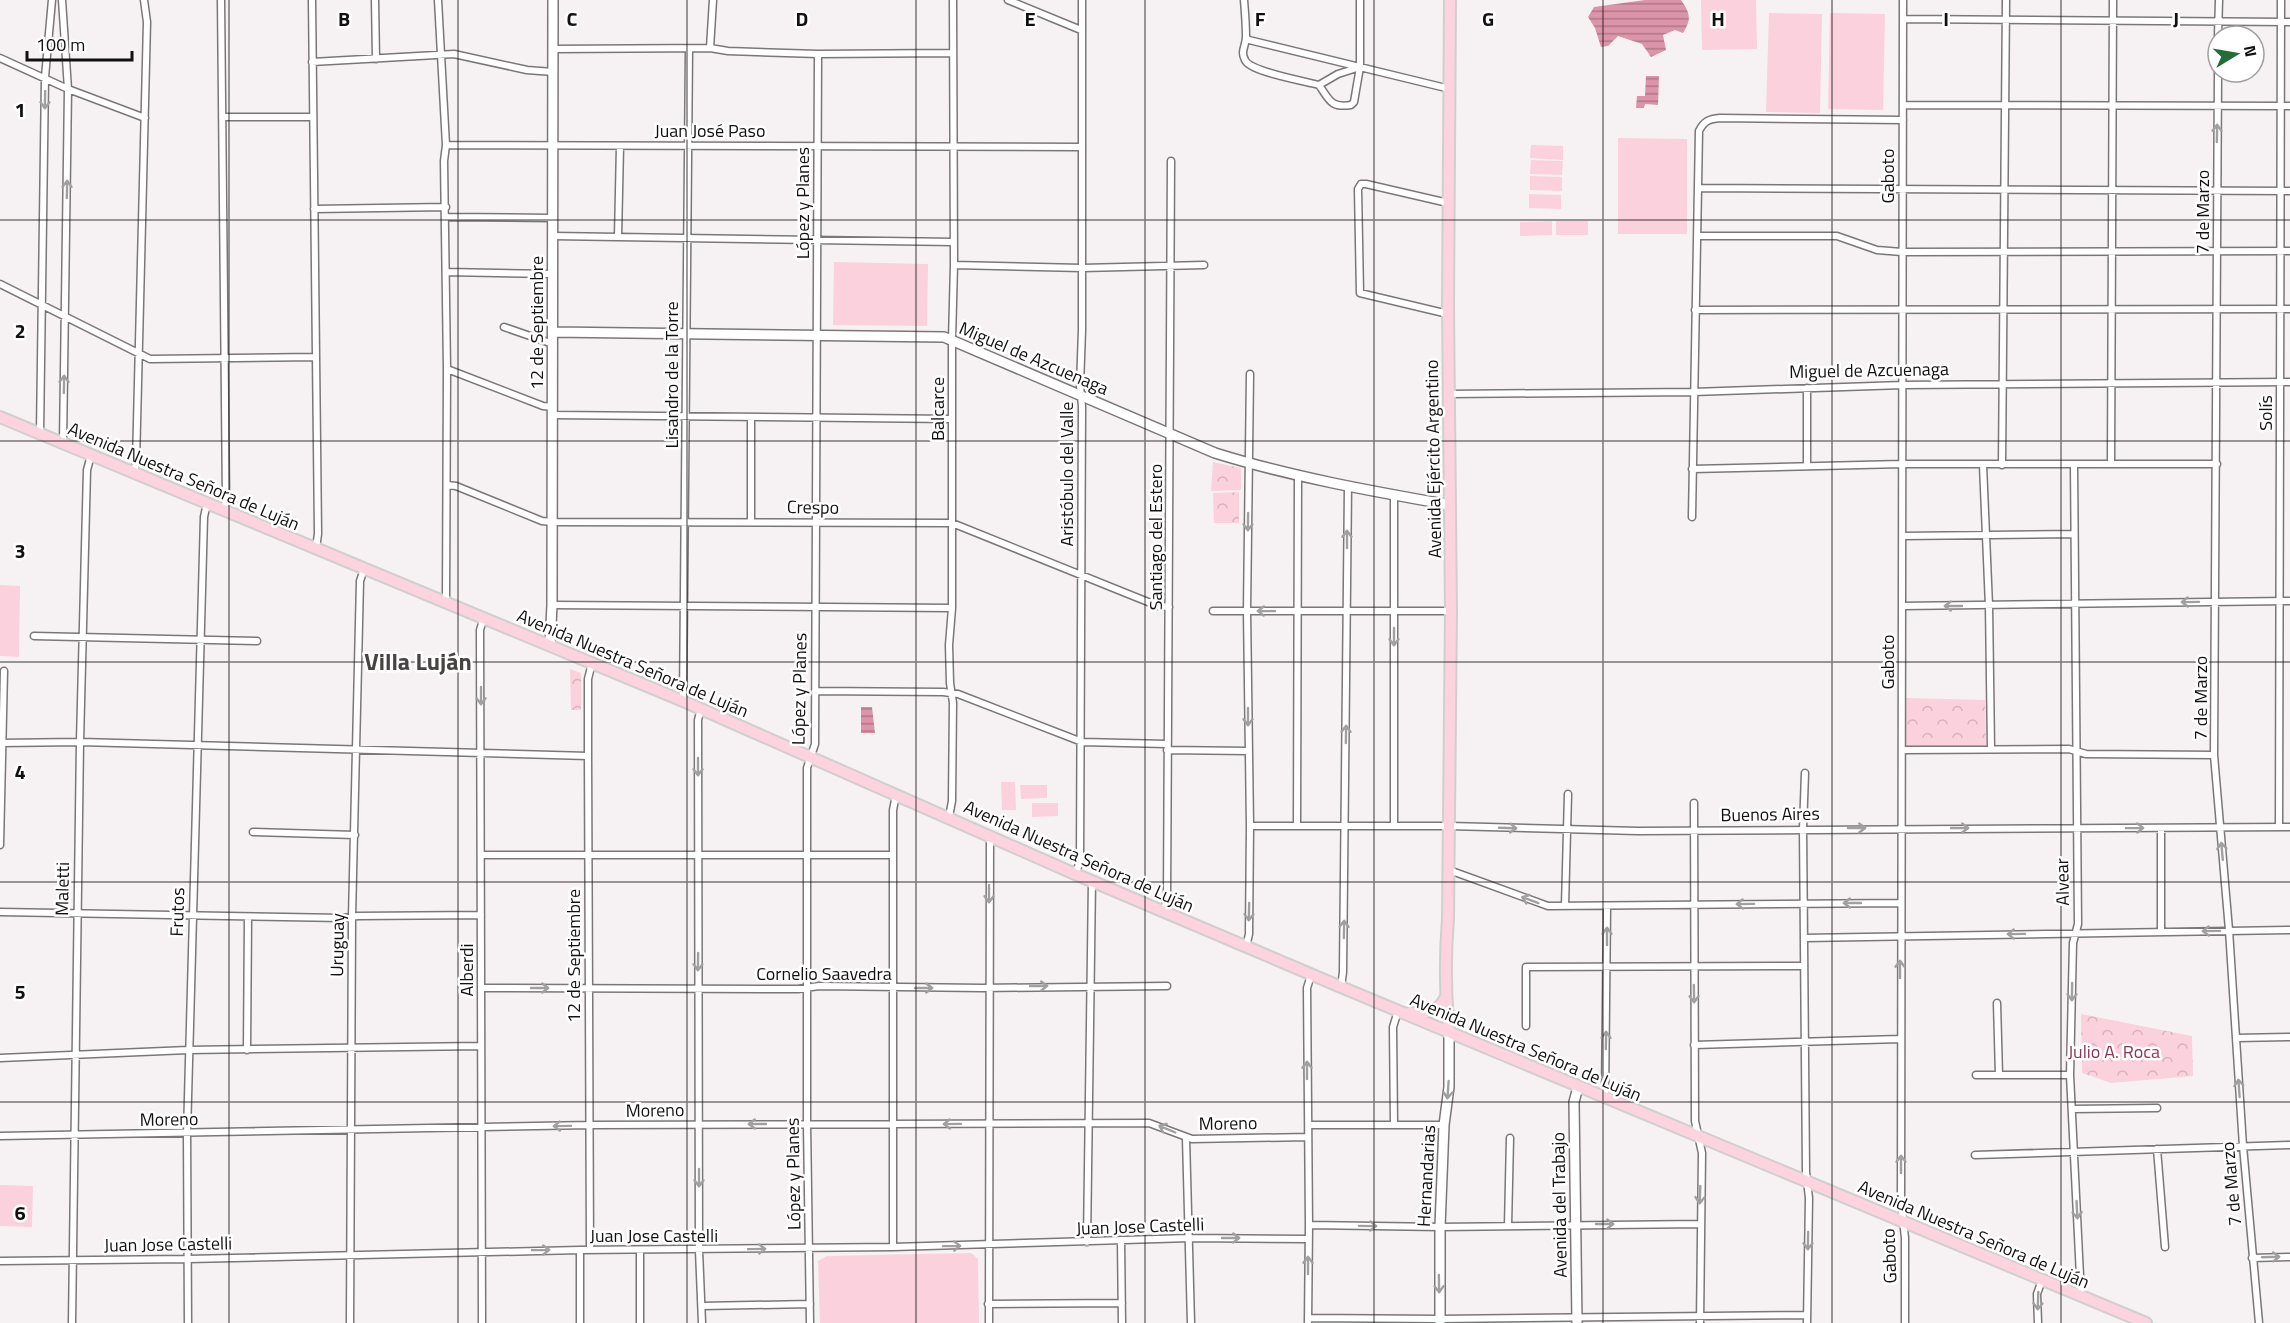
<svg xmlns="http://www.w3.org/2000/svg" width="2290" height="1323" font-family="'Titillium Web',sans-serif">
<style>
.park{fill:url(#park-crowns)}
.pitch{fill:#fbd1dd}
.water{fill:url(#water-rules)}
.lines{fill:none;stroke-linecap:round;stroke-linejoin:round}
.street-casing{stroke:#7b7778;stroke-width:9}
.secondary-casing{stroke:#7b7778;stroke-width:12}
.primary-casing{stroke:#d0cfcf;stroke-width:14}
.street{stroke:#fff;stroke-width:6}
.secondary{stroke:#fff;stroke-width:9}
.primary{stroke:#fdd3e0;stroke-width:10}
.oneway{stroke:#a0a0a0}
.grid{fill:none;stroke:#121111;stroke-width:1.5;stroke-opacity:0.55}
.labels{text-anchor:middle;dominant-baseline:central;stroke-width:5;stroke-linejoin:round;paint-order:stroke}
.street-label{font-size:18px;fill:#121111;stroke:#fff}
.park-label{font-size:18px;fill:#8a3656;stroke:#fff}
.district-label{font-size:24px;font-weight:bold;fill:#464343;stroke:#fff}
.grid-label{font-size:20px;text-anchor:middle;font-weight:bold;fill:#121111;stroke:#fff;stroke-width:5;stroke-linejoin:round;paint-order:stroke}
</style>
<defs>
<pattern id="park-crowns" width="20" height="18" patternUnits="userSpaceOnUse" patternTransform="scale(1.5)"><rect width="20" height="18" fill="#fbd1dd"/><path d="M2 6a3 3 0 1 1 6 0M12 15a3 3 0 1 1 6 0" fill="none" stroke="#d6b2bd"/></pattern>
<pattern id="water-rules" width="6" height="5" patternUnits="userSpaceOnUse" patternTransform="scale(1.5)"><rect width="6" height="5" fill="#db94aa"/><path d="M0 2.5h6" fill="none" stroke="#b07789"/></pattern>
</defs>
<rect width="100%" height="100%" fill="#f6f2f3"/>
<path class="park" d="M1213 462 1241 468V490L1211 491Z
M1239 492V523H1214L1213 493Z
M570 669 581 673V710H571Z
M1906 698 1985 700 1986 746 1906 747Z
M2081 1014 2192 1036 2193 1076 2111 1083 2082 1073Z"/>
<path class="pitch" d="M1701 0H1756L1757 49 1702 50Z
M1769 13 1822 14 1820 113 1766 112Z
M1830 13 1885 14 1883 110 1828 109Z
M1618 138 1687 139V234H1618Z
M1531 145 1563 146V160L1530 158Z
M1531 160 1563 161 1562 175 1530 174Z
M1530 176 1562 177V191L1530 190Z
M1529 194 1561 195V209L1529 208Z
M1552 221V235L1520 236V222Z
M1556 221H1588V235H1556Z
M834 262 928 264 927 326 833 325Z
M0 585 20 586 19 657 0 656Z
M1001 782H1015L1016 810H1002Z
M1020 785H1047V798L1021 799Z
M1032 803H1058V816L1032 817Z
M0 1185 33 1186 32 1227 0 1226Z
M971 1253 978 1259 979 1323H820L818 1261 827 1256Z"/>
<path class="water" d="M1645 0H1681C1690 13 1692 19 1683 33L1675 30 1663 35 1666 50 1651 57 1642 44 1618 36 1608 46 1601 47 1595 28 1588 17 1594 7Z
M1646 76H1659L1658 105 1645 104 1644 108H1636L1637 96H1645Z
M861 707H872L875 733H861Z"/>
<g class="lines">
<g class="street-casing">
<path id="street" d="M62 0 68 89 63 443
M221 0 226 500 224 511
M312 0 318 534 316 548
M375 0 376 59
M438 0 446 145 444 161 447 369 446 601
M1008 0 1081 30
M1244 0C1245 12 1246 25 1246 37 1246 46 1240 51 1245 60 1250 72 1305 81 1319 85L1338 74 1360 67
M1903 0 1901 1202 1905 1238V1323
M1903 19 2290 22
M2218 36 2219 0
M1246 38 1249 40 1450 89
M710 48 713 0
M553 49 710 48 728 51 818 54 953 53
M0 58 68 89 145 118
M312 62 454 54 527 70 553 72
M2218 72 2214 755 2229 930 2243 1146 2259 1323
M1319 85C1330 101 1331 108 1351 105L1354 102 1360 67V0
M1903 105 2290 106
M222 117H313
M446 145 1081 147
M1699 188 2290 191
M1448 203 1366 184H1361L1358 189 1360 293 1448 314
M314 209 446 207
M446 217 552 218
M553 236 954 242
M1697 236H1837L1877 250 1902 252 2290 251
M618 237 620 146
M954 265 1082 268 1204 265
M446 272 553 274
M0 284 150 359 316 357
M1695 310 2290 309
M504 327 553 344
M447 369 543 406 553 407
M1807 388V466
M1449 394 1693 392 1903 385 2290 382
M553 415 952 419
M40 433 45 77 52 0
M2111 464 2113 0
M1983 465 1989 606 1991 749
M2002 465 2006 0
M2074 465 2078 924 2073 943 2070 1075 2081 1296
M1692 469 1902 464H2217
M134 473 136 463 147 22 144 0
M447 485 456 486 542 521 552 522 952 523 1158 606 1169 607
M1692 517 1699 131C1704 121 1709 119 1720 118L1903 120
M751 521V418
M1902 536 2074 534
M552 605 952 608
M1902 606 2290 601
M1213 611H1451
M34 636 257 641
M815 691 943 692 958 694 1082 742 1167 744
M683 701 689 50
M701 709 698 720 699 1250 702 1323
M0 743 80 742 588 756
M1167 750 1248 751
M1902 750 2069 749 2086 754 2214 755
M1805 773 1803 829 1806 1172 1809 1198 1807 1323
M1694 803 1695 1121 1702 1153 1700 1323
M949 817 952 801 953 703 950 683 949 645 952 608V340L954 265 953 0
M1250 826H1449L1638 831 2290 827
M1297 826 1298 474
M1394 826V495
M2279 827 2281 0
M2161 828V932
M253 832 355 835
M0 845 4 671
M481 855H893
M1449 870 1548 906 1900 903
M1075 874 1080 862 1082 406 1080 386 1082 330V0
M1565 906 1568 794
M0 912 343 918 358 916 481 915
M1164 912 1167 898 1171 161
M1804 938 2290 930
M1246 947 1249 934 1250 826 1247 611 1250 374
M1341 987 1343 972 1348 486
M481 988 798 989 819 986 982 988 1167 986
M1997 1003 1999 1075
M1526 1026V967L1804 966
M2236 1038 2290 1037
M1694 1045 1900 1039
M247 1050 248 917
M0 1058 188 1050 480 1046
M1976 1075H2070
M1605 1098 1607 907
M2072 1109 2157 1108
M1308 1125H1444
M1394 1125 1393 1027 1398 1011
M0 1136 590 1125 1149 1123 1192 1139 1308 1137
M1186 1138 1191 1323
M2157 1149 2165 1247
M1975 1155 2290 1145
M1309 1225 1440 1227 1699 1224
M1508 1226 1510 1138
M1121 1240 1122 1323
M1087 1242 1092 881
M893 1247V810L896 795
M590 1250 588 756V679L592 663
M640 1250V1323
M2252 1258 2290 1257
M0 1261 188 1259 580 1250 893 1247 1190 1238 1308 1239
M988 1304 1122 1303
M702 1306 810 1304
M1308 1318 1440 1319 1807 1315
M72 1323 80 742 87 470 91 455
M188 1323 187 1134 204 517 207 503
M350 1323 352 917 360 581 364 569
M482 1323 480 630 484 617
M580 1323V1250
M810 1323 807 1124V768L815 744 818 54
M989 1323 990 836
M1308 1323 1309 1225 1307 988 1311 975
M2038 1323 2037 1294 2042 1280"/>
</g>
<g class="secondary-casing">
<path id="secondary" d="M553 332 944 337 1215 453C1292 477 1371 491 1450 505
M550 645 552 605 553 0
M1440 1323V1227L1444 1125 1449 1087V1031
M1577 1323 1574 1102 1578 1087"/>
</g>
<g class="primary-casing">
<path id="primary" d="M0 417 683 701 1075 874 1341 987 2146 1323
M1409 1013C1425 1013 1440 1013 1446 996
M1449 1031C1445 993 1445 956 1448 918L1451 611 1448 306 1450 0"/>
</g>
<use href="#street" class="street"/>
<use href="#secondary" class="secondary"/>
<use href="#primary" class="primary"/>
</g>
<defs><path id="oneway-shaft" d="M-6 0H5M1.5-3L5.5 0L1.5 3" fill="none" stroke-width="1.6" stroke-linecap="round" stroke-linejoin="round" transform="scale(1.5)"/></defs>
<g class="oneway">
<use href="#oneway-shaft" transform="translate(45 100) rotate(91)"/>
<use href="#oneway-shaft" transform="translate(2217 133) rotate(-89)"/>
<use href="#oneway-shaft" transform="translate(67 189) rotate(-89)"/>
<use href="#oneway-shaft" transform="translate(64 384) rotate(-89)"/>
<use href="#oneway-shaft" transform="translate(1248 522) rotate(91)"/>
<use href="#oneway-shaft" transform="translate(1347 539) rotate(-90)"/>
<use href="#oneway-shaft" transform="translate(2190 602) rotate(179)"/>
<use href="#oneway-shaft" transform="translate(1953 606) rotate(180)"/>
<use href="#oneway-shaft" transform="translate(1266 611) rotate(-179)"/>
<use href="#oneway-shaft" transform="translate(1394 637) rotate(90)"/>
<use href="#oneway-shaft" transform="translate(481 696) rotate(90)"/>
<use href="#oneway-shaft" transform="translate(1248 717) rotate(90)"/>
<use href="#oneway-shaft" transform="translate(1346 734) rotate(-89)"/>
<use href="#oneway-shaft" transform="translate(698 767) rotate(90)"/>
<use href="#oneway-shaft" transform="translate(1508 828) rotate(2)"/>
<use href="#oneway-shaft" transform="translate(1857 828)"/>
<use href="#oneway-shaft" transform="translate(1960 828)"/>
<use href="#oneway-shaft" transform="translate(2135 828) rotate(-1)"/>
<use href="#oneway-shaft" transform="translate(2222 851) rotate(-95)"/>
<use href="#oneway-shaft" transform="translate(989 894) rotate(90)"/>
<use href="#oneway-shaft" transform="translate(1530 900) rotate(-160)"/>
<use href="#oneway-shaft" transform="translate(1852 903) rotate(180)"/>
<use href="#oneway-shaft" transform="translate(1745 904) rotate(179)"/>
<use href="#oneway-shaft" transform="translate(1249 912) rotate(91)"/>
<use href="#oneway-shaft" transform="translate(1344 929) rotate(-89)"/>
<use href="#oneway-shaft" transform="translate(2211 931) rotate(179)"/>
<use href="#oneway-shaft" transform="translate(2016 934) rotate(179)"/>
<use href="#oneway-shaft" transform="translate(1607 936) rotate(-90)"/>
<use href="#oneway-shaft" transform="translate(698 962) rotate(91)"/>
<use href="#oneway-shaft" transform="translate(1900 969) rotate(-90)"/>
<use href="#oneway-shaft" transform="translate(1039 986) rotate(-1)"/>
<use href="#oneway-shaft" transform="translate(540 988)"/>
<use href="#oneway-shaft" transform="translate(924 988)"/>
<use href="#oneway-shaft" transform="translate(2072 992) rotate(91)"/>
<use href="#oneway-shaft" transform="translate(1694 994) rotate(89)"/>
<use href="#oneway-shaft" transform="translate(1606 1040) rotate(-89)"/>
<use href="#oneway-shaft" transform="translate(1307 1070) rotate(-90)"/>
<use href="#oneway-shaft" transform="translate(2239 1088) rotate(-94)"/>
<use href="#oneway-shaft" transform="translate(1448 1090) rotate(94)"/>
<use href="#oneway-shaft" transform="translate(757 1124) rotate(-180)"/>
<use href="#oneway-shaft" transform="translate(952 1124) rotate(179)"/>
<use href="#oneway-shaft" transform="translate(562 1126) rotate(179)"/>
<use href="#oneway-shaft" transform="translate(1167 1129) rotate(-157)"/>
<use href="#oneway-shaft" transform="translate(1901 1164) rotate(-90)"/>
<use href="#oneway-shaft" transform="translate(699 1178) rotate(90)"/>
<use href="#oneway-shaft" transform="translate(1700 1195) rotate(92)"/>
<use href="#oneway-shaft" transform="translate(2077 1210) rotate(87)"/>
<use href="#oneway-shaft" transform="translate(1605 1224)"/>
<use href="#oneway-shaft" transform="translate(1368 1226) rotate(1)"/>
<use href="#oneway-shaft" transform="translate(1231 1238)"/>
<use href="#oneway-shaft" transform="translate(1808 1241) rotate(91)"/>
<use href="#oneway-shaft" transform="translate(952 1246) rotate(-1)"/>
<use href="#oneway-shaft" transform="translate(757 1249) rotate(-1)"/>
<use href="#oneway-shaft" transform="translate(541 1250) rotate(-1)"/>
<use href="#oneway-shaft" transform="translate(2271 1257) rotate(-2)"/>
<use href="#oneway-shaft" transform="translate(1308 1265) rotate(-90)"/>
<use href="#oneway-shaft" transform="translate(1439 1284) rotate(89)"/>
<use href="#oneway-shaft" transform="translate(2038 1301) rotate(92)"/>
</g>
<path class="grid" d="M229 0V1323M458 0V1323M687 0V1323M916 0V1323M1145 0V1323M1374 0V1323M1603 0V1323M1832 0V1323M2061 0V1323M0 220H2290M0 441H2290M0 662H2290M0 882H2290M0 1102H2290"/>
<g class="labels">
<g class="street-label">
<text x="710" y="130">Juan José Paso</text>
<text transform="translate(1887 176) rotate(-90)">Gaboto</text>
<text transform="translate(802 203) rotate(-90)">López y Planes</text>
<text transform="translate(2202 212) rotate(-90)">7 de Marzo</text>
<text transform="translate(536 323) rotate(-90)">12 de Septiembre</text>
<text transform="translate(1034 358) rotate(23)">Miguel de Azcuenaga</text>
<text transform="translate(1869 370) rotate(-1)">Miguel de Azcuenaga</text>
<text transform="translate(671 375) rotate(-90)">Lisandro de la Torre</text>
<text transform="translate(937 409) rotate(-90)">Balcarce</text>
<text transform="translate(2265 413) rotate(-90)">Solís</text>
<text transform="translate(1433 459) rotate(-91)">Avenida Ejército Argentino</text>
<text transform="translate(1066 474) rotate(-90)">Aristóbulo del Valle</text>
<text transform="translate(184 476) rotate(23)">Avenida Nuestra Señora de Luján</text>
<text transform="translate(813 507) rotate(1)">Crespo</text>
<text transform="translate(1155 537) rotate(-90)">Santiago del Estero</text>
<text transform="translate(1887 662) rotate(-90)">Gaboto</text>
<text transform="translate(633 663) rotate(23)">Avenida Nuestra Señora de Luján</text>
<text transform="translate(799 689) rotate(-89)">López y Planes</text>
<text transform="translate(2200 698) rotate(-90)">7 de Marzo</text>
<text transform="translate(1770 814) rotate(-1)">Buenos Aires</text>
<text transform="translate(1079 856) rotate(24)">Avenida Nuestra Señora de Luján</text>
<text transform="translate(2062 882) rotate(-91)">Alvear</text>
<text transform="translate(62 889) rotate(-89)">Maletti</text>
<text transform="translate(177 912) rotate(-88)">Frutos</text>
<text transform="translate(337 945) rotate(-89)">Uruguay</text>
<text transform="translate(573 956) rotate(-90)">12 de Septiembre</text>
<text transform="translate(466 970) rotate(-90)">Alberdi</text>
<text x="824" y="973">Cornelio Saavedra</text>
<text transform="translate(1526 1047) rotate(23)">Avenida Nuestra Señora de Luján</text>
<text transform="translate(655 1110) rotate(-1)">Moreno</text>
<text transform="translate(169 1119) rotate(-1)">Moreno</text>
<text transform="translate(1228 1123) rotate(-1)">Moreno</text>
<text transform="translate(793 1174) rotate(-91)">López y Planes</text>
<text transform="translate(1426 1176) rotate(-87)">Hernandarias</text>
<text transform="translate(2231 1184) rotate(-95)">7 de Marzo</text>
<text transform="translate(1559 1205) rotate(-91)">Avenida del Trabajo</text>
<text transform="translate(1140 1226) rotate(-2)">Juan Jose Castelli</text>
<text transform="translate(1974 1234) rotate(23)">Avenida Nuestra Señora de Luján</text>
<text x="654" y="1235">Juan Jose Castelli</text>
<text transform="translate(168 1244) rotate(-1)">Juan Jose Castelli</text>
<text transform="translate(1889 1256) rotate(-92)">Gaboto</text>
</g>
<g class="park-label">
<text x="2114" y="1051">Julio A. Roca</text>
</g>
<g class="district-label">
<text x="418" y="661">Villa Luján</text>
</g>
</g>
<g class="grid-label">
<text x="344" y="26">B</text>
<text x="572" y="26">C</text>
<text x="802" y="26">D</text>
<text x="1030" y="26">E</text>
<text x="1260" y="26">F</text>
<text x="1488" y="26">G</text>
<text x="1718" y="26">H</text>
<text x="1946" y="26">I</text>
<text x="2176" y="26">J</text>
<text x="20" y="117">1</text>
<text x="20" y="338">2</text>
<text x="20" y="558">3</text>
<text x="20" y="779">4</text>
<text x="20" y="999">5</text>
<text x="20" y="1220">6</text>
</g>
<g transform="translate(2236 54) rotate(79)"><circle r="28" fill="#ffffff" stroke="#a0a0a0" stroke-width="1.5"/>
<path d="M0-4.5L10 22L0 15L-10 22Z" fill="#256c38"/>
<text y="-9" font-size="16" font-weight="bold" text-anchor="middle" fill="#121111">N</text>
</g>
<path d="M27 51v9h105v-9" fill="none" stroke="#121111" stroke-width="3"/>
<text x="36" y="51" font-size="18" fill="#121111" stroke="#ffffff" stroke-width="4.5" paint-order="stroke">100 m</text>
</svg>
